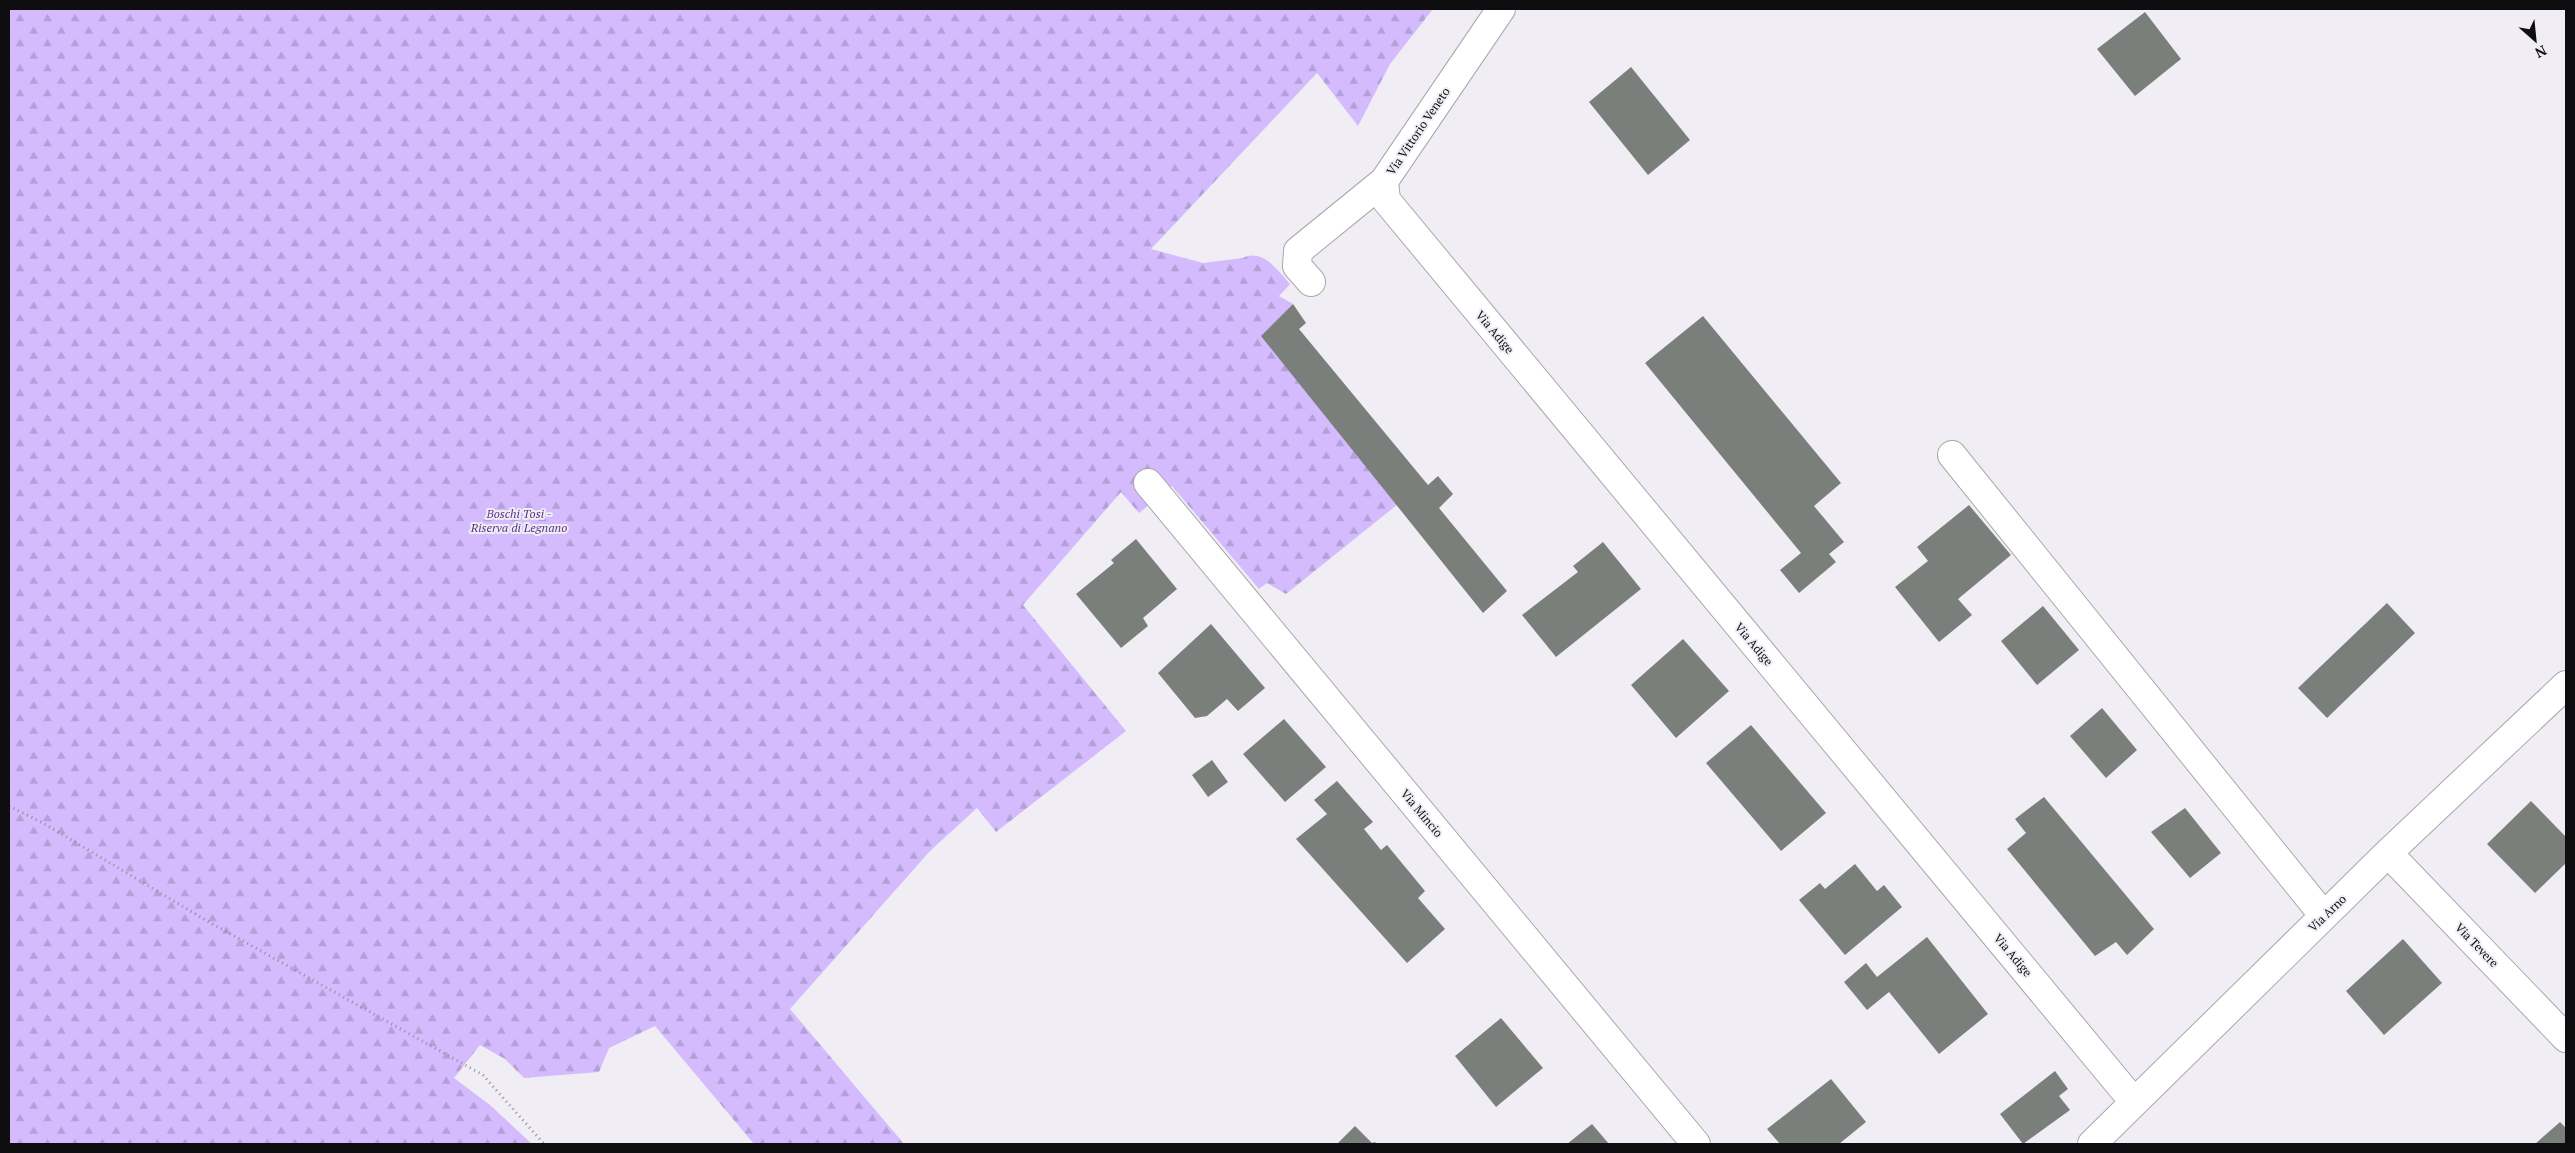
<svg xmlns="http://www.w3.org/2000/svg" width="2575" height="1153" font-family="'PT Serif',serif">
<style>
.forest{fill:url(#forest-firs)}
.building{fill:#7b7f7c}
.lines{fill:none;stroke-linecap:round;stroke-linejoin:round}
.minor-casing{stroke:#a9a7ac;stroke-width:30}
.path{stroke:#908f93;stroke-width:3;stroke-dasharray:1 4;stroke-linecap:butt}
.minor{stroke:#fff;stroke-width:28}
.labels{text-anchor:middle;dominant-baseline:central;stroke-width:4;stroke-linejoin:round;paint-order:stroke}
.street-label{font-size:12px;fill:#0e0d0f;stroke:#f0eef4}
.park-label{font-size:12px;font-style:italic;fill:#593487;stroke:#f0eef4}
</style>
<defs>
<pattern id="forest-firs" width="22" height="20" patternUnits="userSpaceOnUse" patternTransform="scale(1.25)"><rect width="22" height="20" fill="#d3bbfd"/><path d="M5 1l3.5 6h-7zM16 11l3.5 6h-7z" fill="#b4a0d8"/></pattern>
</defs>
<rect width="100%" height="100%" fill="#f0eef4"/>
<path class="forest" d="M9 9H1433L1390 64 1358 126 1317 73 1151 249 1203 263 1243 258C1263 248 1278 271 1290 284L1279 296 1293 304 1262 336 1398 504 1286 594 1267 583 1259 589 1172 486 1139 513 1121 492 1023 605 1126 731 996 832 977 808 930 851 790 1009 904 1144H754L655 1026 609 1048 599 1072 524 1078 505 1059 480 1045 454 1078 490 1105 532 1144H9Z"/>
<path class="building" d="M2145 12 2181 59 2135 96 2097 49Z
M1631 67 1690 140 1648 175 1589 102Z
M1293 304 1306 323 1299 329 1428 485 1438 476 1453 494 1439 508 1507 591 1483 613 1261 336Z
M1703 316 1841 483 1814 506 1844 542 1829 554 1836 562 1799 593 1780 570 1801 553 1645 363Z
M1969 505 2011 555 1958 599 1972 615 1939 642 1895 587 1928 561 1917 547Z
M1136 539 1177 589 1143 618 1148 626 1121 648 1076 594 1114 563 1111 560Z
M1603 542 1641 589 1556 657 1522 615 1578 572 1573 566Z
M2387 603 2415 633 2327 718 2298 688Z
M2043 606 2079 650 2037 685 2001 641Z
M1211 624 1265 688 1238 711 1227 699 1207 716 1195 718 1158 673Z
M1683 639 1729 691 1676 738 1631 685Z
M2102 708 2137 750 2106 778 2070 736Z
M1284 719 1326 767 1285 802 1243 754Z
M1751 725 1826 813 1781 851 1706 763Z
M1212 760 1228 782 1208 797 1192 775Z
M1337 781 1373 822 1364 829 1381 850 1387 845 1425 891 1418 898 1445 929 1407 963 1296 839 1327 814 1314 800Z
M2044 797 2154 929 2127 955 2116 942 2095 956 2007 849 2026 833 2015 819Z
M2531 801 2566 837V863L2535 893 2487 844Z
M2185 808 2221 853 2190 878 2151 832Z
M1855 864 1877 891 1884 885 1902 907 1845 955 1799 900 1820 883 1825 889Z
M1927 937 1988 1014 1939 1054 1889 992 1867 1010 1844 982 1866 963 1877 977Z
M2403 939 2442 983 2384 1035 2346 991Z
M1501 1018 1543 1068 1496 1107 1455 1056Z
M2055 1071 2068 1089 2059 1096 2070 1110 2023 1144 2000 1114Z
M1831 1079 1866 1122 1839 1144H1780L1767 1129Z
M2560 1122 2566 1128V1144H2535Z
M1592 1124 1609 1144H1567Z
M1355 1126 1372 1143 1375 1142 1377 1144H1337Z"/>
<g class="lines">
<g class="minor-casing">
<path id="minor" d="M1384 181 1386 200 2134 1102
M1311 282 1297 266 1298 251 1384 181 1501 9
M1952 455 2324 916
M1148 483 1696 1144
M2388 853 2566 1038
M2092 1144 2388 853 2566 685"/>
</g>
<path class="path" d="M9 806 43 823 209 922 483 1075 544 1144"/>
<use href="#minor" class="minor"/>
</g>
<g class="labels">
<g class="street-label">
<text transform="translate(1418 131) rotate(-56)">Via Vittorio Veneto</text>
<text transform="translate(1495 332) rotate(50)">Via Adige</text>
<text transform="translate(1754 644) rotate(50)">Via Adige</text>
<text transform="translate(1422 813) rotate(50)">Via Mincio</text>
<text transform="translate(2327 913) rotate(-44)">Via Arno</text>
<text transform="translate(2477 945) rotate(46)">Via Tevere</text>
<text transform="translate(2013 955) rotate(50)">Via Adige</text>
</g>
<g class="park-label">
<text x="519" y="513">Boschi Tosi -<tspan x="519" dy="14">Riserva di Legnano</tspan></text>
</g>
</g>
<rect width="2575" height="1153" fill="none" stroke="#0e0d0f" stroke-width="20"/>
<g transform="translate(2535 40) rotate(153)" stroke="#f0eef4" stroke-width="4" paint-order="stroke">
<path d="M0-4L9 19L0 12L-9 19Z" fill="#0e0d0f"/>
<text y="-8" font-size="14" font-weight="bold" text-anchor="middle" fill="#0e0d0f">N</text>
</g>
</svg>
